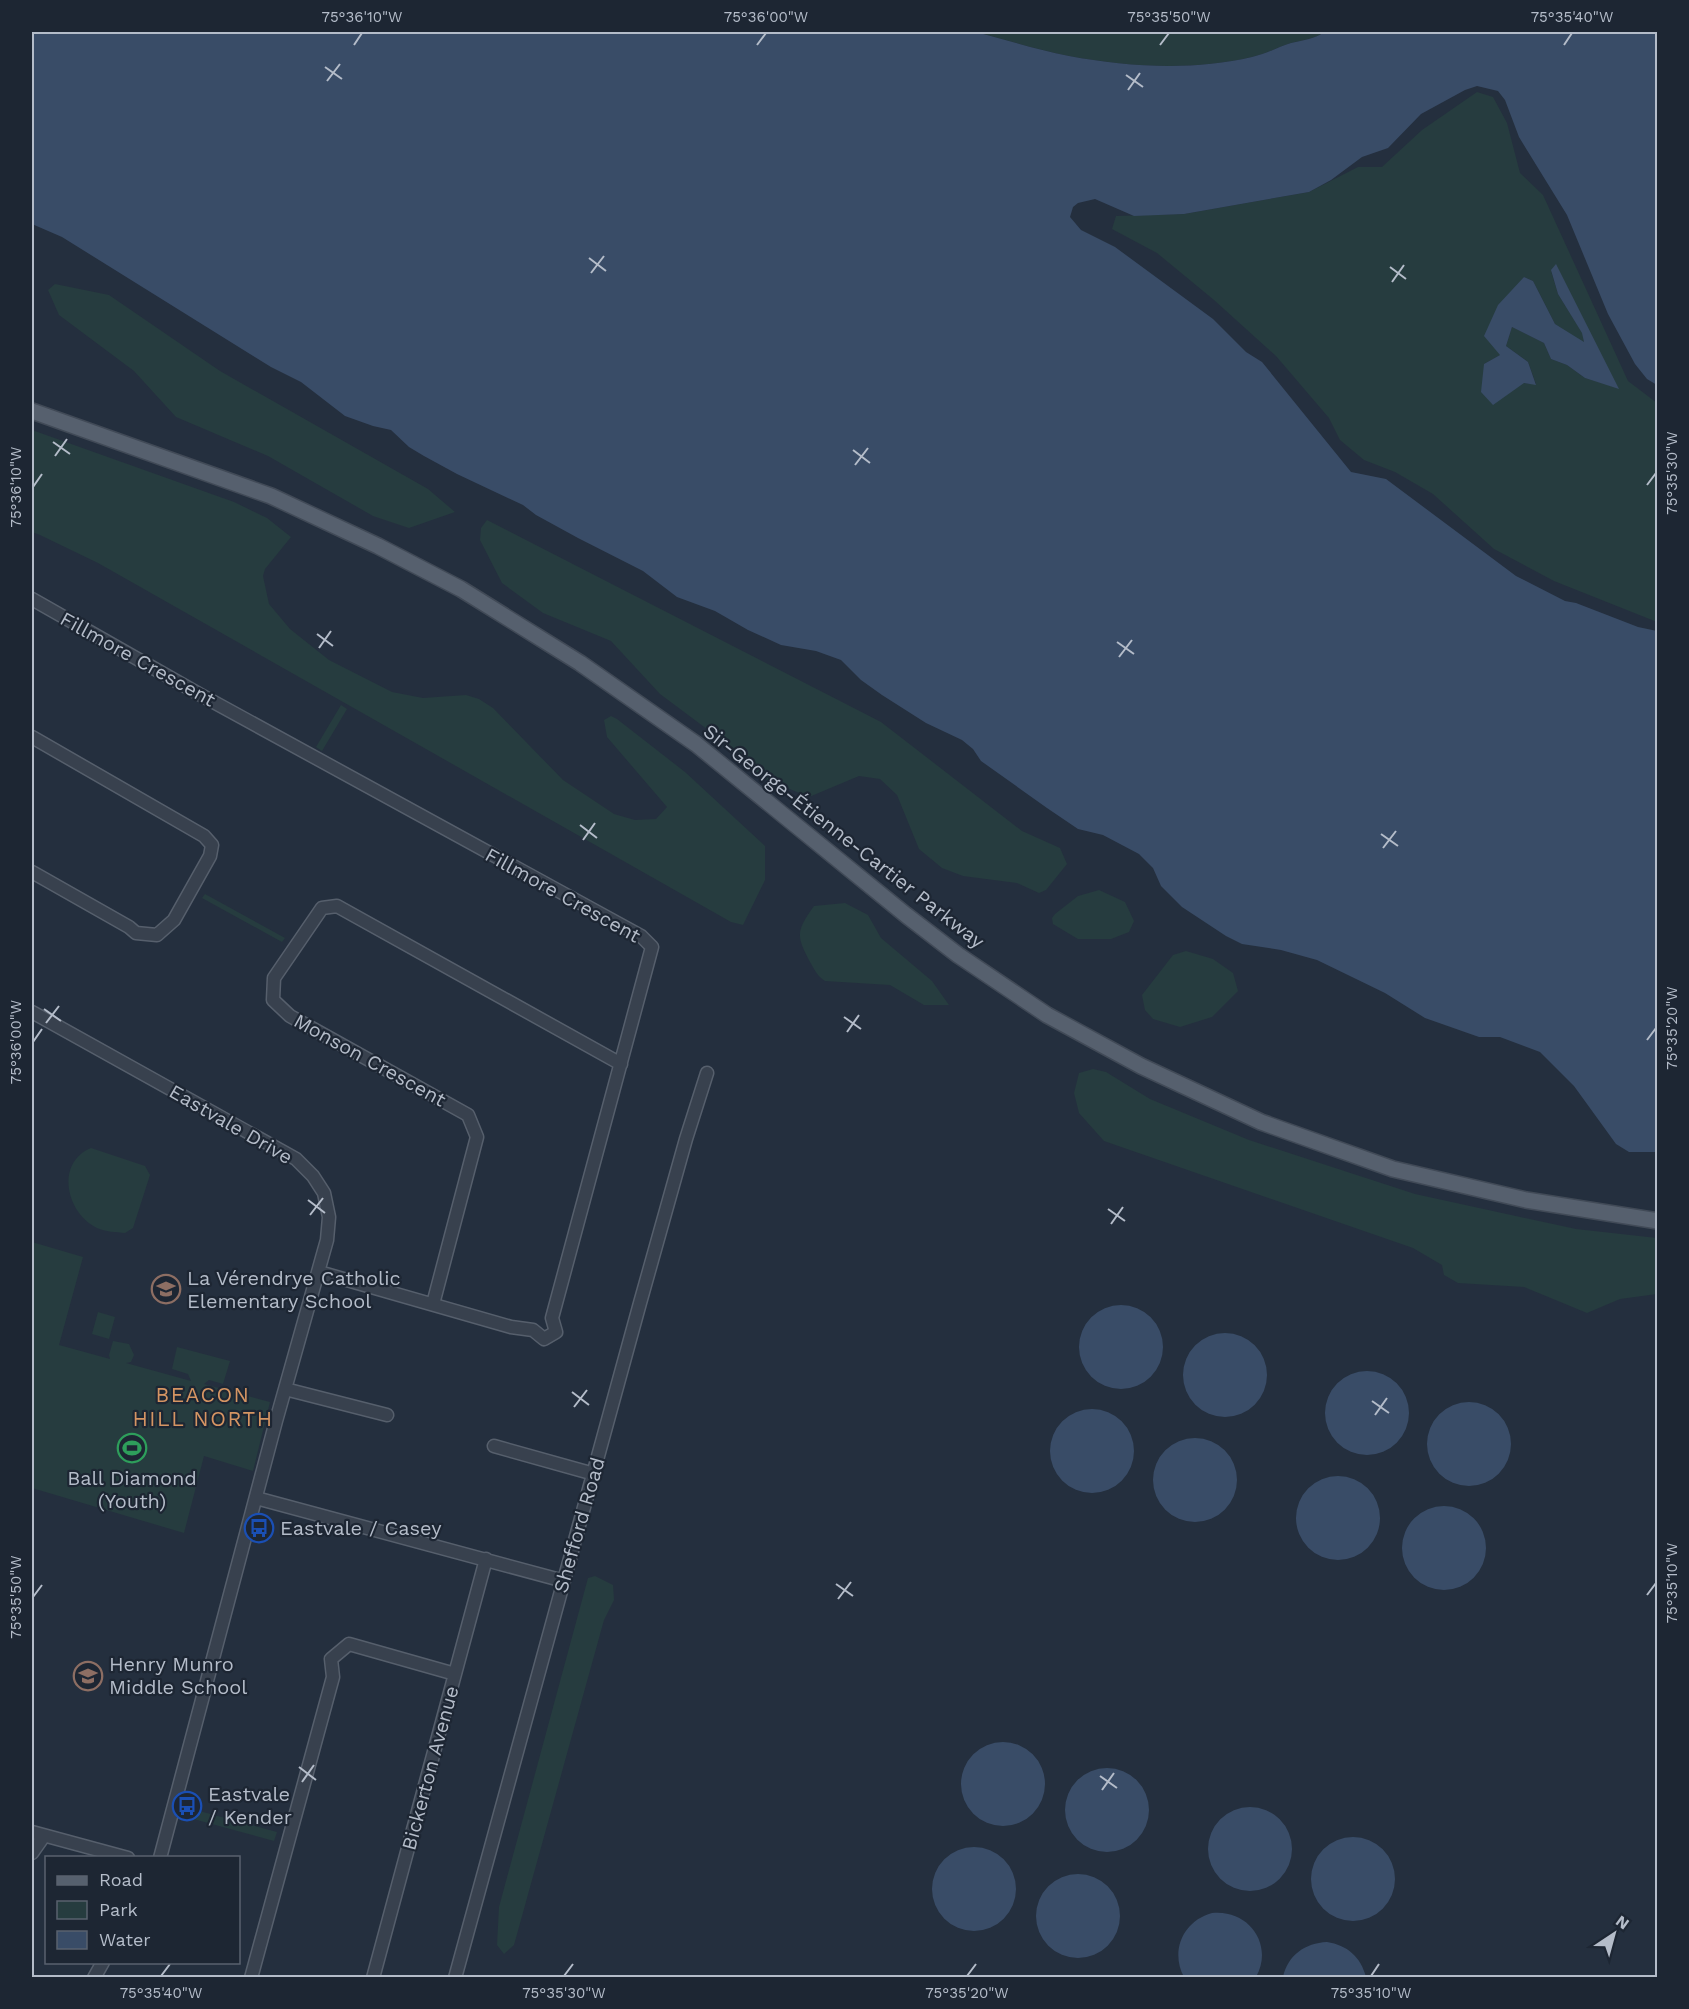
<svg xmlns="http://www.w3.org/2000/svg" width="1689" height="2009" font-family="'Work Sans',sans-serif">
<style>
.green{fill:#263c3f;fill-rule:evenodd}
.water{fill:#394c67}
.lines{fill:none;stroke-linecap:round;stroke-linejoin:round}
.minor-casing{stroke:#565f6c;stroke-width:15}
.major-casing{stroke:#414a57;stroke-width:18}
.minor{stroke:#38414e;stroke-width:12}
.major{stroke:#56606e;stroke-width:15}
.ticks{fill:none;stroke:#b4bcc9;stroke-width:2}
.labels{text-anchor:middle;dominant-baseline:central;stroke-width:4.5;stroke-linejoin:round;paint-order:stroke}
.street-label{font-size:20px;fill:#b4bcc9;stroke:#1d2633}
.poi-label{font-size:20px;fill:#b4bcc9;stroke:#1d2633;text-anchor:start}
.neighbourhood-label{font-size:21px;letter-spacing:1.5px;fill:#d59563;stroke:#1d2633}
.neatline{fill:none;stroke:#b4bcc9;stroke-width:2}
.ticks-label{font-size:15px;text-anchor:middle;fill:#b4bcc9}
</style>
<rect width="100%" height="100%" fill="#242f3e"/>
<path class="green" d="M976 32H1325C1314 39 1304 40 1291 43 1278 47 1266 54 1252 57 1193 71 1128 67 1069 56 1038 50 1007 40 976 32Z
M1477 92 1493 97 1507 123 1520 173 1543 195 1628 381 1657 403V622L1554 581 1494 549 1433 494 1395 472 1364 460 1340 440 1329 418 1276 356 1214 300 1157 253 1112 229 1116 216 1184 214 1309 192 1358 167H1382L1422 130ZM1551 271 1618 388 1585 378 1567 365 1551 359 1544 343 1512 327 1506 346 1528 362 1536 384 1524 383 1484 364 1500 355 1524 277 1533 281 1555 324 1584 343 1583 334 1558 294Z
M55 284 109 295 220 371 428 489 455 512 409 528 373 516 268 456 176 417 134 371 59 315 48 290Z
M32 430 234 502 267 518 291 537 265 569 263 576 269 604 290 629 329 660 392 692 423 698 466 695 479 699 493 708 563 780 614 814 635 820 656 819 667 807 607 737 604 720 611 716 617 719 685 772 765 846V880L743 925 731 922 98 563 40 535 32 532Z
M487 520 881 722 1022 831 1060 848 1067 864 1046 890 1039 893 1017 883 963 876 942 868 919 849 897 795 880 779 859 776 809 797 761 777 735 750 660 694 611 641 543 613 502 583 480 540 481 528Z
M341 705 347 709 322 751 316 747Z
M1099 890 1125 902 1134 921 1129 932 1111 939H1078L1053 924 1052 918 1055 914 1078 896Z
M205 894 285 938 282 942 202 898Z
M845 903 868 915 881 938 932 981 949 1005H924L890 985 825 981C817 976 815 970 810 962 796 936 796 931 814 906Z
M1186 951 1213 959 1233 973 1238 991 1212 1017 1180 1027 1153 1019 1145 1010 1142 995 1173 955Z
M1093 1069 1106 1072 1150 1099 1249 1140 1415 1194 1576 1229 1657 1238V1294L1620 1299 1587 1313 1524 1287 1458 1283 1444 1275 1442 1265 1413 1248 1104 1141 1079 1113 1074 1093 1079 1073Z
M91 1148 145 1166 150 1175 133 1228 125 1233C117 1232 105 1232 97 1228 66 1213 55 1163 91 1148Z
M32 1242 83 1257 59 1345 110 1359 109 1355 113 1341 129 1344 134 1355 131 1362 126 1363 191 1381 188 1374 172 1369 177 1347 230 1361 223 1384 209 1380 204 1384 270 1402 253 1471 204 1456 184 1533 32 1488Z
M98 1312 115 1317 109 1339 92 1334Z
M595 1576 613 1585 614 1600 604 1620 514 1945 504 1954 497 1945 499 1907 588 1578Z
M188 1808 277 1832 274 1841 186 1817Z"/>
<path class="water" d="M32 32H976C1007 40 1038 50 1069 56 1128 67 1193 71 1252 57 1266 54 1278 47 1291 43 1304 40 1314 39 1325 32H1657V385L1647 379 1635 364 1608 314 1567 215 1519 137 1505 100 1498 91 1477 86 1465 90 1421 114 1388 148 1362 157 1331 180 1309 192 1184 214 1134 216 1095 199 1078 203 1073 207 1070 217 1081 230 1115 247 1213 319 1246 352 1262 362 1351 472 1386 479 1516 576 1565 601 1576 603 1638 627 1657 631V1152H1629L1616 1144 1574 1086 1540 1052 1500 1037H1479L1425 1018 1385 993 1317 960 1281 950 1242 944 1226 936 1182 907 1161 886 1153 868 1139 854 1103 835 1078 829 1047 808 981 761 973 749 962 740 926 723 882 695 861 680 841 660 816 651 781 645 748 630 715 611 677 597 643 571 578 538 536 515 523 505 457 474 424 456 409 447 391 430 373 426 345 416 301 382 271 367 62 237 32 224Z
M1556 264 1619 389 1585 378 1567 365 1551 359 1544 343 1512 327 1506 346 1528 362 1536 385 1524 383 1493 405 1481 392 1484 364 1500 355 1484 336 1498 305 1524 277 1533 281 1555 324 1584 342 1582 333 1558 294 1551 270Z
M1079 1347a42 42 0 1 1 84 0a42 42 0 1 1-84 0Z
M1183 1375a42 42 0 1 1 84 0a42 42 0 1 1-84 0Z
M1325 1413a42 42 0 1 1 84 0a42 42 0 1 1-84 0Z
M1427 1444a42 42 0 1 1 84 0a42 42 0 1 1-84 0Z
M1050 1451a42 42 0 1 1 84 0a42 42 0 1 1-84 0Z
M1153 1480a42 42 0 1 1 84 0a42 42 0 1 1-84 0Z
M1296 1518a42 42 0 1 1 84 0a42 42 0 1 1-84 0Z
M1402 1548a42 42 0 1 1 84 0a42 42 0 1 1-84 0Z
M961 1784a42 42 0 1 1 84 0a42 42 0 1 1-84 0Z
M1065 1810a42 42 0 1 1 84 0a42 42 0 1 1-84 0Z
M1208 1849a42 42 0 1 1 84 0a42 42 0 1 1-84 0Z
M1311 1879a42 42 0 1 1 84 0a42 42 0 1 1-84 0Z
M932 1889a42 42 0 1 1 84 0a42 42 0 1 1-84 0Z
M1036 1916a42 42 0 1 1 84 0a42 42 0 1 1-84 0Z
M1212 1913C1249 1909 1274 1945 1256 1977H1184C1170 1951 1183 1921 1212 1913Z
M1327 1942C1347 1945 1361 1957 1366 1977H1283C1288 1955 1305 1943 1327 1942Z"/>
<g class="lines">
<g class="minor-casing">
<path id="minor" d="M32 599 199 694 641 936 652 947 552 1318 556 1332 544 1339 533 1330 511 1327 319 1272
M32 737 204 836 212 845 210 856 174 920 157 935 136 933 129 927 32 872
M32 1012 296 1159 313 1176 324 1193 329 1217 327 1240 276 1421 160 1858
M433 1304 477 1137 468 1115 290 1016 273 1000 274 978 322 908 337 906 621 1064
M285 1389 387 1415
M494 1446 594 1474
M256 1498 564 1581
M32 1832 128 1858
M32 1853 44 1836
M94 1978 103 1962
M251 1978 333 1677 331 1659 349 1644 455 1674
M373 1978 486 1559
M455 1978 640 1303 686 1139 707 1073"/>
</g>
<g class="major-casing">
<path id="major" d="M32 411 271 496 378 546 461 589 580 663 696 744 906 915 958 955 1047 1015 1141 1066 1261 1122 1393 1169 1526 1200 1658 1221"/>
</g>
<use href="#minor" class="minor"/>
<use href="#major" class="major"/>
</g>
<path class="ticks" d="M354 45 362 33M757 45 766 33M1160 45 1169 33M1564 45 1572 33M325 67 342 79M1126 75 1143 87M327 81 340 64M1128 90 1140 73M589 258 606 271M1390 267 1406 279M591 273 604 256M1392 282 1404 265M53 442 70 454M853 450 870 463M55 456 67 439M855 465 868 448M1647 485 1656 473M33 487 42 474M317 634 333 646M1117 642 1134 654M319 648 331 631M1119 657 1132 640M580 825 597 838M1381 834 1398 846M583 840 595 823M1383 848 1396 831M44 1009 61 1021M844 1017 861 1029M46 1023 59 1006M847 1032 859 1015M1647 1040 1656 1028M33 1042 42 1029M308 1200 325 1213M1108 1209 1125 1221M310 1215 323 1198M1111 1224 1123 1207M572 1392 589 1405M1372 1401 1389 1413M574 1407 587 1390M1375 1415 1387 1398M836 1584 853 1596M1647 1595 1656 1583M33 1597 42 1585M838 1599 851 1582M299 1767 316 1780M1100 1776 1117 1788M302 1782 314 1765M1102 1790 1114 1773M161 1976 170 1964M564 1976 573 1964M967 1976 976 1964M1371 1976 1379 1964"/>
<defs>
<g id="school-ring" transform="scale(1.5)"><circle r="9.5" fill="#1d2633" stroke="#8d6e63" stroke-width="1.5"/><path d="M0-5L7-2L0 1L-7-2ZM-4 1L0 2.5L4 1V4Q0 6-4 4Z" fill="#8d6e63"/></g>
<g id="stadium-ring" transform="scale(1.5)"><circle r="9.5" fill="#1d2633" stroke="#2e9e5b" stroke-width="1.5"/><path d="M0-5a6.5 5 0 1 0 0 10a6.5 5 0 1 0 0-10ZM-3.5-1.8h7v3.6h-7Z" fill="#2e9e5b"/></g>
<g id="bus-ring" transform="scale(1.5)"><circle r="9.5" fill="#1d2633" stroke="#1a4fb4" stroke-width="1.5"/><path d="M-5-6H5V4H4V6H2V4H-2V6H-4V4H-5ZM-3.5-4V0h7V-4ZM-3.5 1.2v1.5H-2V1.2ZM2 1.2v1.5H3.5V1.2Z" fill="#1a4fb4"/></g>
</defs>
<g fill-rule="evenodd">
<use href="#school-ring" x="166" y="1289"/>
<use href="#stadium-ring" x="132" y="1448"/>
<use href="#bus-ring" x="259" y="1528"/>
<use href="#school-ring" x="88" y="1676"/>
<use href="#bus-ring" x="187" y="1806"/>
</g>
<g class="labels">
<g class="street-label">
<text transform="translate(138 659) rotate(29)">Fillmore Crescent</text>
<text transform="translate(844 836) rotate(38)">Sir-George-Étienne-Cartier Parkway</text>
<text transform="translate(563 895) rotate(29)">Fillmore Crescent</text>
<text transform="translate(370 1060) rotate(29)">Monson Crescent</text>
<text transform="translate(231 1124) rotate(30)">Eastvale Drive</text>
<text transform="translate(579 1525) rotate(-74)">Shefford Road</text>
<text transform="translate(430 1768) rotate(-75)">Bickerton Avenue</text>
</g>
<g class="poi-label">
<text x="187" y="1278">La Vérendrye Catholic<tspan x="187" dy="23">Elementary School</tspan></text>
<text x="132" y="1478" text-anchor="middle">Ball Diamond<tspan x="132" dy="23">(Youth)</tspan></text>
<text x="280" y="1528">Eastvale / Casey</text>
<text x="109" y="1664">Henry Munro<tspan x="109" dy="23">Middle School</tspan></text>
<text x="208" y="1794">Eastvale<tspan x="208" dy="23">/ Kender</tspan></text>
</g>
<g class="neighbourhood-label">
<text x="203" y="1394">BEACON<tspan x="203" dy="24">HILL NORTH</tspan></text>
</g>
</g>
<rect width="1689" height="2009" fill="none" stroke="#1d2633" stroke-width="66"/>
<rect x="45" y="1856" width="195" height="108" fill="#1d2633" stroke="#59626f" stroke-width="1.5"/>
<rect x="57" y="1876" width="30" height="9" fill="#56606e" stroke="#59626f" stroke-width="1.5"/>
<text x="99" y="1886" font-size="18" fill="#b4bcc9">Road</text>
<rect x="57" y="1901" width="30" height="18" fill="#263c3f" stroke="#59626f" stroke-width="1.5"/>
<text x="99" y="1916" font-size="18" fill="#b4bcc9">Park</text>
<rect x="57" y="1931" width="30" height="18" fill="#394c67" stroke="#59626f" stroke-width="1.5"/>
<text x="99" y="1946" font-size="18" fill="#b4bcc9">Water</text>
<g transform="translate(1614 1934) rotate(36)" stroke="#1d2633" stroke-width="4.5" paint-order="stroke">
<path d="M0-4.5L10 22L0 15L-10 22Z" fill="#b4bcc9"/>
<text y="-9" font-size="16" font-weight="bold" text-anchor="middle" fill="#b4bcc9">N</text>
</g>
<rect x="33" y="33" width="1623" height="1943" class="neatline"/>
<g class="ticks-label">
<text x="362" y="22">75°36'10"W</text>
<text x="766" y="22">75°36'00"W</text>
<text x="1169" y="22">75°35'50"W</text>
<text x="1572" y="22">75°35'40"W</text>
<text transform="translate(1672 473) rotate(-90)" y="5">75°35'30"W</text>
<text transform="translate(16 487) rotate(-90)" y="5">75°36'10"W</text>
<text transform="translate(1672 1028) rotate(-90)" y="5">75°35'20"W</text>
<text transform="translate(16 1042) rotate(-90)" y="5">75°36'00"W</text>
<text transform="translate(1672 1583) rotate(-90)" y="5">75°35'10"W</text>
<text transform="translate(16 1597) rotate(-90)" y="5">75°35'50"W</text>
<text x="161" y="1998">75°35'40"W</text>
<text x="564" y="1998">75°35'30"W</text>
<text x="967" y="1998">75°35'20"W</text>
<text x="1371" y="1998">75°35'10"W</text>
</g>
</svg>
